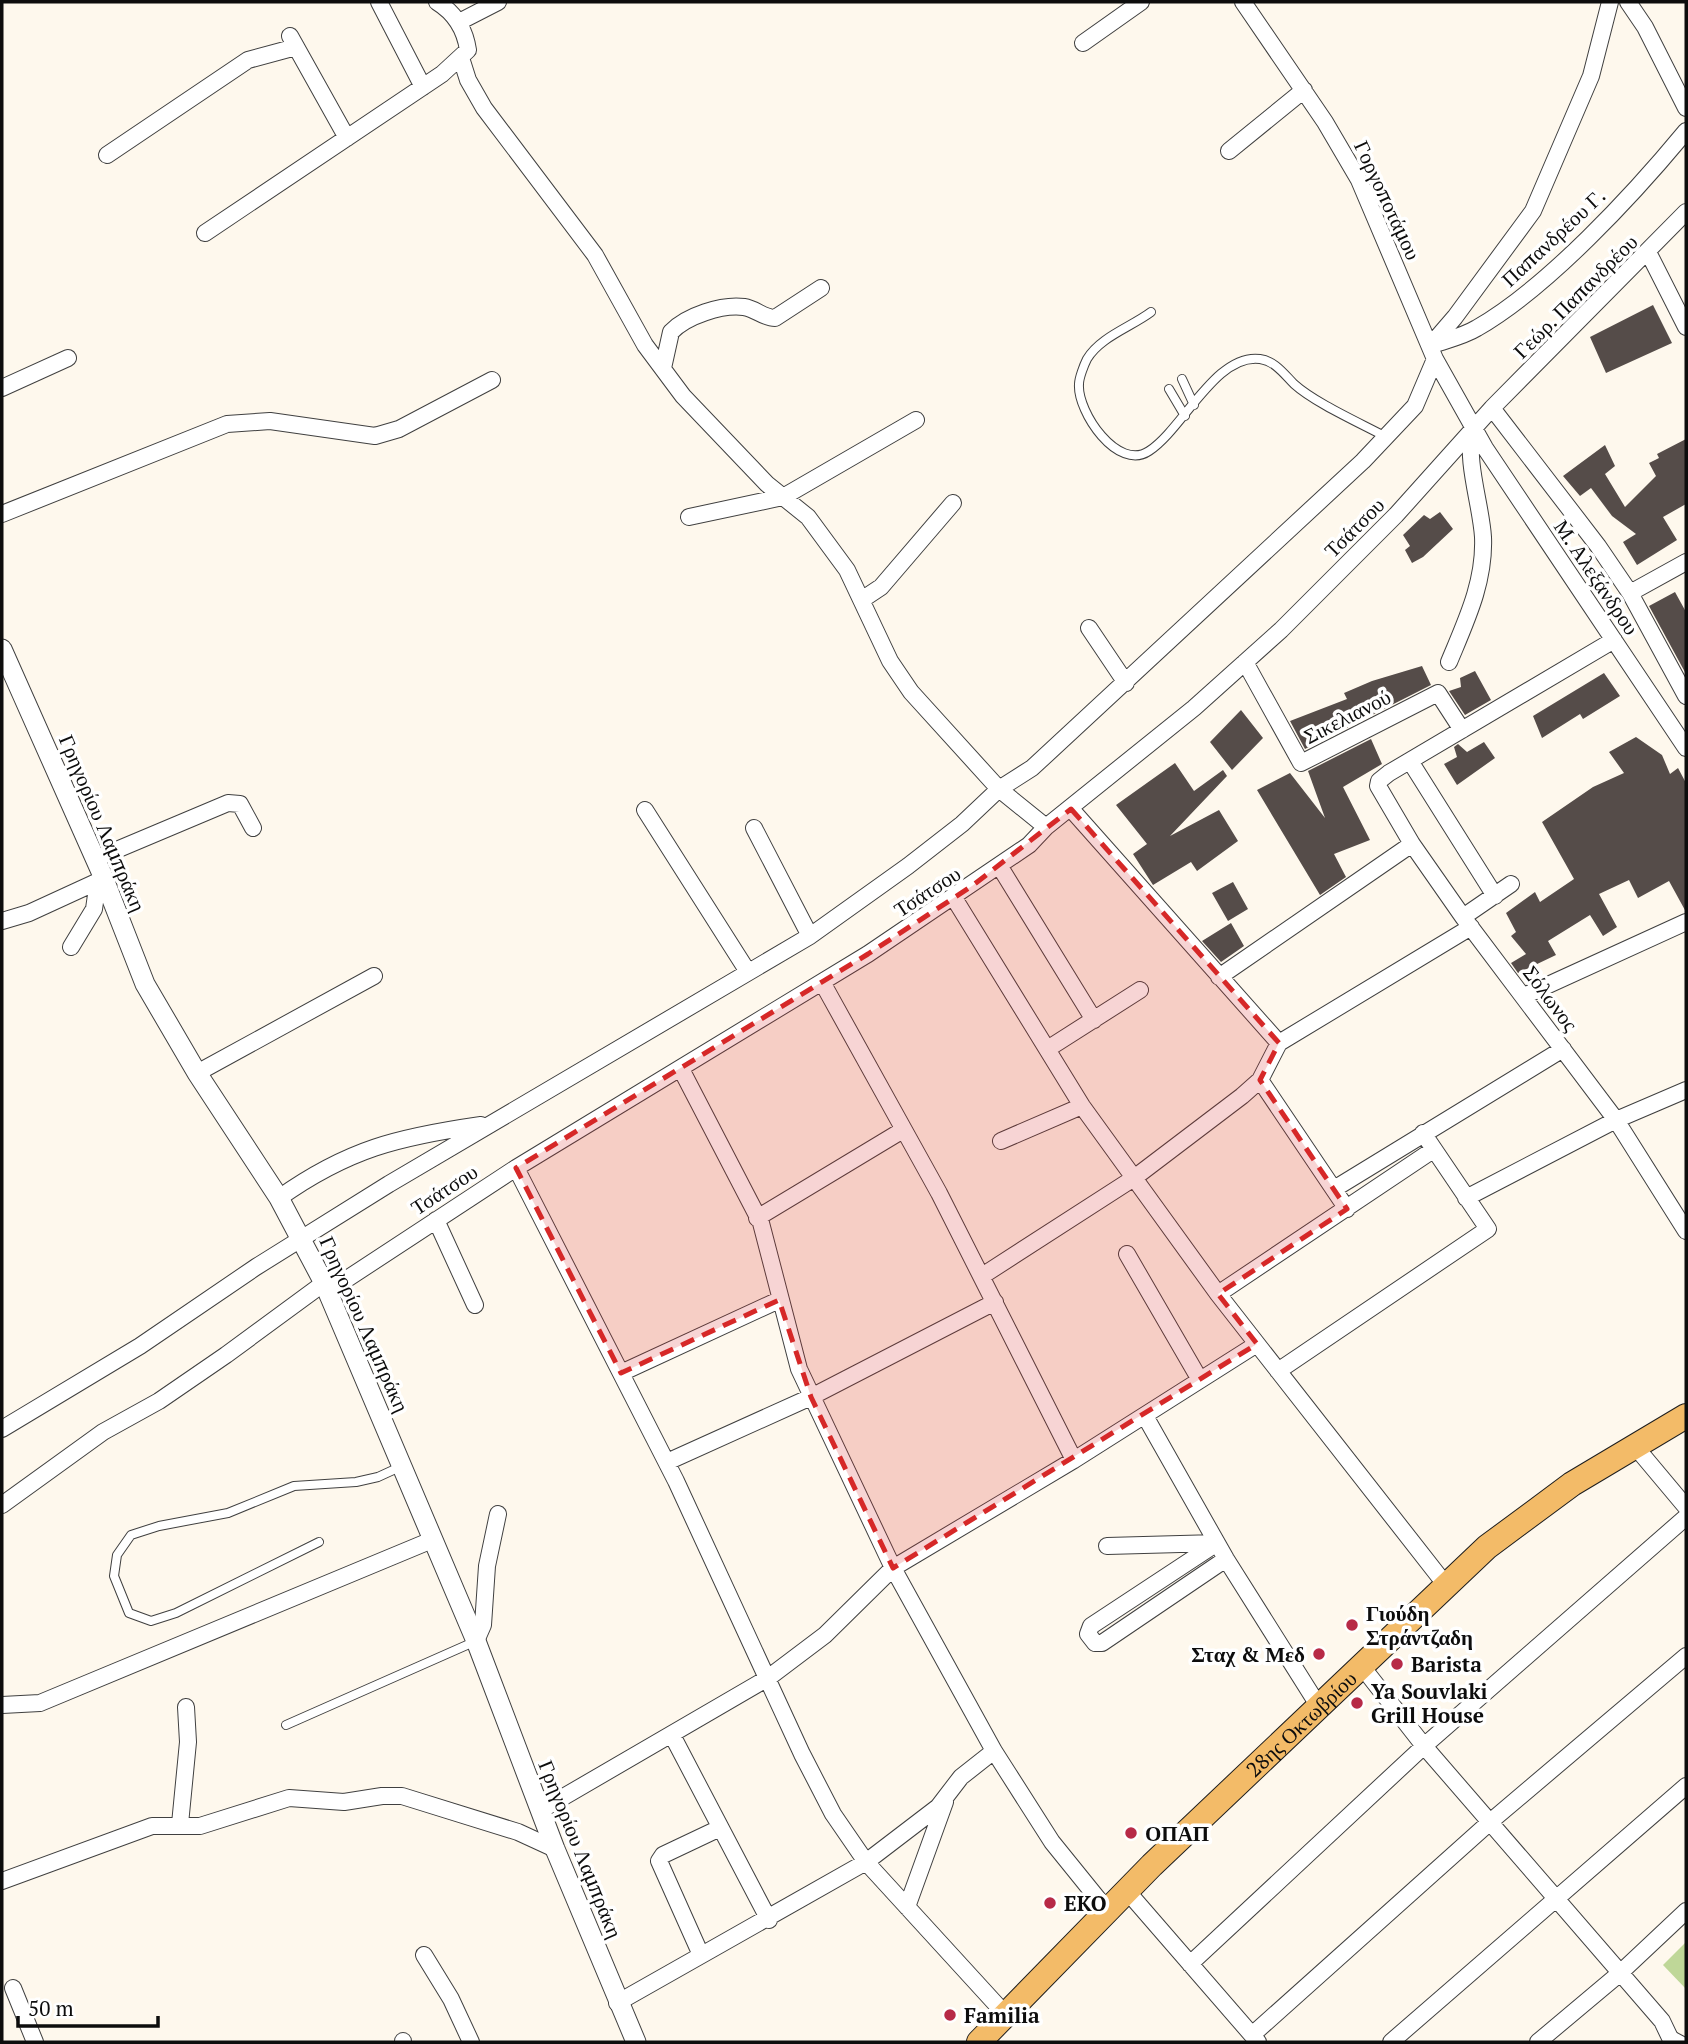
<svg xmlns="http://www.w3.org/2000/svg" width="1688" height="2044" font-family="'PT Serif',serif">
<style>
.forest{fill:#bfd798}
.building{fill:#554c49}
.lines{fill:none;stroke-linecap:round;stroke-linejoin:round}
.service-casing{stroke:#404040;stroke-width:10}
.minor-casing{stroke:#404040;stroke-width:18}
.tertiary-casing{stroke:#404040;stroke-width:21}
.primary-casing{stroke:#1e1e1e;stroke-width:26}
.service{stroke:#fff;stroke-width:8}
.minor{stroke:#fff;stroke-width:16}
.tertiary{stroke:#fff;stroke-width:19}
.primary{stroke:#f3bb68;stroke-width:24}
.marked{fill:#d62828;fill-opacity:0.2;stroke:#d62828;stroke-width:5;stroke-dasharray:14 9;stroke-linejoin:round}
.poi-dot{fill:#b72a47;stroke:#fff;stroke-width:2.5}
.labels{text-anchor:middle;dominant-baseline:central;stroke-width:7;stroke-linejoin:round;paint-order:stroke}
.street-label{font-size:21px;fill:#0d0d0d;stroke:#fff}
.poi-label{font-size:21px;font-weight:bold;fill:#0d0d0d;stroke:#fff;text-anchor:start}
</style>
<rect width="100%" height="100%" fill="#fef8ed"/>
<path class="forest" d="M1686 1942V1989L1663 1965Z"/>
<path class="building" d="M1653 305 1672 343 1606 373 1590 337Z
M1686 439V504L1663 517 1677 540 1637 565 1623 542 1636 534 1612 516 1591 488 1580 496 1563 476 1605 445 1615 466 1605 474 1625 507 1656 476 1649 463 1659 458 1657 454Z
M1440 512 1453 529 1423 557 1412 563 1405 550 1410 546 1403 535 1424 515 1430 519Z
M1675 592 1686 612V674L1649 606Z
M1422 666 1431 685 1305 749 1290 721 1347 699 1344 693 1372 681Z
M1475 671 1491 700 1465 715 1449 691 1461 687 1460 678Z
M1604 673 1620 696 1583 719 1580 714 1542 738 1533 716Z
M1241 710 1263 738 1232 770 1210 742Z
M1636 737 1662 755 1670 774 1678 768 1686 783V912L1669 881 1638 898 1629 880 1599 894 1617 927 1603 936 1590 915 1548 941 1556 955 1518 973 1511 963 1526 954 1511 936 1516 932 1506 913 1535 892 1540 902 1574 879 1542 822 1593 787 1624 773 1609 752Z
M1371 739 1382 764 1343 787 1370 840 1334 854 1346 877 1320 895 1257 790 1290 773 1325 818 1308 771Z
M1484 742 1495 758 1457 785 1444 764 1457 757 1454 747 1458 744 1467 752Z
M1175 763 1194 791 1223 770 1227 776 1170 836 1219 810 1238 841 1197 871 1191 862 1153 885 1133 854 1147 844 1116 805Z
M1233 882 1248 909 1228 921 1212 893Z
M1231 923 1244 946 1221 962 1202 941Z"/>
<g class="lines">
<g class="service-casing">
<path id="service" d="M1151 312C1131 327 1100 337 1087 359 1084 365 1079 378 1079 384 1077 412 1118 472 1149 451 1183 429 1216 353 1260 359 1275 361 1284 374 1294 384 1315 403 1360 423 1386 437
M1182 379 1194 405
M1169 389 1185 416
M319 1542 176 1613 151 1621 129 1613 114 1576 117 1555 131 1535 159 1526 228 1513 294 1486 356 1482 378 1477 402 1466
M286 1725 476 1641
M1672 2035 1685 2042"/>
</g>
<g class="minor-casing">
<path id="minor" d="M379 2 423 87
M1243 2 1325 122 1359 180 1435 359 1485 448 1686 748
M1628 2 1645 27 1686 108
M459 22 498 2
M290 36 347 138
M1083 43 1141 2
M461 58 468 80 484 108 595 255 645 345 683 396 767 484 808 517 847 570 890 661 911 692 999 789 1046 827
M1229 151 1304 90
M107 155 248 60 296 47
M205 233 442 74 468 50C465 30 455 13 437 2
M1648 252 1686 327
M1432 345C1447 340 1464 336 1477 328 1547 288 1634 194 1686 131
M1430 346 1455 317 1533 211 1591 76 1610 2
M663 368 671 332C686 316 722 304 744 307 756 309 764 318 775 318L821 288
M2 388 68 358
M1492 408 1598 546 1630 593 1686 696
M2 514 227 424 270 421 375 436 399 429 492 380
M689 517 783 497 916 420
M1630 593 1686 562
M863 599 881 587 953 503
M1089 628 1126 683
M1614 640 1389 773 1379 781 1378 786 1412 844 1463 917 1616 1120 1686 1231
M1245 662 1301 763 1438 693 1462 730
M1449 662C1466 621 1485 582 1483 537 1481 504 1465 461 1473 430
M1410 761 1495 896
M1071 809 1279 1043
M645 810 748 972
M754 828 810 936
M95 859 228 803 240 804 253 828
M1000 867 1094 1020
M954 898 1082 1106 1218 1294 1445 1584
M1463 917 1511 884
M2 921 29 913 103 879
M71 947 94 909 98 881
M1219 977 1412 844
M822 982 939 1193 1074 1460
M1524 996 1686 922
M1049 1048 1140 990
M681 1069 761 1223 799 1369 893 1568 994 1751 1052 1842 1107 1910
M197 1073 374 976
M1260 1080 1347 1209
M1001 1141 1082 1106
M516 1168 676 1481 802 1754 833 1814 866 1862 1005 2014
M1334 1189 1563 1049
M279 1198C348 1149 398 1137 481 1125
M1466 1198 1616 1120 1686 1090
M757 1218 903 1130
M436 1220 475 1305
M1127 1254 1200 1380
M982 1276 1134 1178 1242 1096 1260 1080 1279 1043 1471 927
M327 1292 516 1168 868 954 1029 845 1046 827 1194 708 1281 630 1396 515 1492 408 1686 212
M1218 1294 1433 1150
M1278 1371 1488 1229 1423 1133
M621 1373 779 1300
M1145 1416 1226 1559 1318 1705
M2 1429 140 1346 256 1267 389 1184 810 936 908 866 962 824 999 789 1032 768 1363 461 1415 406 1435 359
M1634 1445 1686 1507
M667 1462 811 1397 995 1302
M2 1505 103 1432 159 1401 226 1355 324 1283
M1217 1543 1091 1626 1088 1634 1095 1643H1102L1226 1559
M1107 1546 1217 1543
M476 1641 483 1625 487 1566 498 1514
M1360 1664 1424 1746 1662 2021 1672 2042
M2 1705 40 1703 432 1540
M672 1735 769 1920
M541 1810 768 1678 825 1635 893 1568 1074 1460 1257 1344
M180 1824 188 1742 186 1707
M2 1881 152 1826H200L289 1798 344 1802 382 1796H402L518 1832 555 1849
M1127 1891 1258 2042
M907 1907 945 1802
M424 1955 451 1999 471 2042
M701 1955 659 1861 663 1855 720 1828
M1190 1964 1424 1746 1686 1517
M13 1988 35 2042
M617 2003 866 1862 938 1807 961 1777 994 1751
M1252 2035 1490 1822 1686 1656
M403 2041V2042
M1391 2042 1686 1786
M1538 2042 1619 1974 1686 1911"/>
</g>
<g class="tertiary-casing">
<path id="tertiary" d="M2 649 102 874 145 984 197 1073 279 1198 324 1283 476 1641 555 1849 636 2042"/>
</g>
<g class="primary-casing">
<g id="primary">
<path id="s1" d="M979 2042 1152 1865 1487 1547 1572 1484 1686 1416"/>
</g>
</g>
<use href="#service" class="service"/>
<use href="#minor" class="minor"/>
<use href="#tertiary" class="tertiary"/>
<use href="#primary" class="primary"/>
</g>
<path class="marked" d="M1071 809 1279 1043 1260 1080 1347 1209 1218 1294 1257 1344 893 1568 811 1397 779 1300 621 1373 516 1168 868 954 972 886Z"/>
<g class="poi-dot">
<circle cx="1352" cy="1625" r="7"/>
<circle cx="1319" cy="1654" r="7"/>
<circle cx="1397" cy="1664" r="7"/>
<circle cx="1357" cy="1703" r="7"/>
<circle cx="1131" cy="1833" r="7"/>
<circle cx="1050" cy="1903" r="7"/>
<circle cx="950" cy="2015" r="7"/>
</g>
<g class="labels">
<g class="street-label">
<text transform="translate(1388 200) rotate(65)">Γοργοποτάμου</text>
<text transform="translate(1553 237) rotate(-43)">Παπανδρέου Γ.</text>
<text transform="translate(1575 296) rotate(-45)">Γεώρ. Παπανδρέου</text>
<text transform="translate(1354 527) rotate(-45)">Τσάτσου</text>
<text transform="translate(1597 577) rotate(56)">Μ. Αλεξάνδρου</text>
<text transform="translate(1347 716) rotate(-27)">Σικελιανού</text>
<text transform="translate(103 823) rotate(67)">Γρηγορίου Λαμπράκη</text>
<text transform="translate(927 891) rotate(-33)">Τσάτσου</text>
<text transform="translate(1551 998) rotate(53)">Σόλωνος</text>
<text transform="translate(444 1189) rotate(-33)">Τσάτσου</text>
<text transform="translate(365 1324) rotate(66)">Γρηγορίου Λαμπράκη</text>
<text stroke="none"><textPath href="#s1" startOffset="453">28ης Οκτωβρίου</textPath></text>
<text transform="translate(581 1849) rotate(68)">Γρηγορίου Λαμπράκη</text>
</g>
<g class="poi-label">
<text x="1366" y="1613">Γιούδη<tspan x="1366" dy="24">Στράντζαδη</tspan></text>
<text x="1305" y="1654" text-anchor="end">Σταχ &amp; Μεδ</text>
<text x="1411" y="1664">Barista</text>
<text x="1371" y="1691">Ya Souvlaki<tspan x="1371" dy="24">Grill House</tspan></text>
<text x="1145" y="1833">ΟΠΑΠ</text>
<text x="1064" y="1903">EKO</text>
<text x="964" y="2015">Familia</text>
</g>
</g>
<rect width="1688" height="2044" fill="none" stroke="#0d0d0d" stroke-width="7"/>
<path d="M18 2016v10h140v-10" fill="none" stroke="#0d0d0d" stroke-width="3.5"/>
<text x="28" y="2016" font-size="21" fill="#0d0d0d" stroke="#ffffff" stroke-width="5" paint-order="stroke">50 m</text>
</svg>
